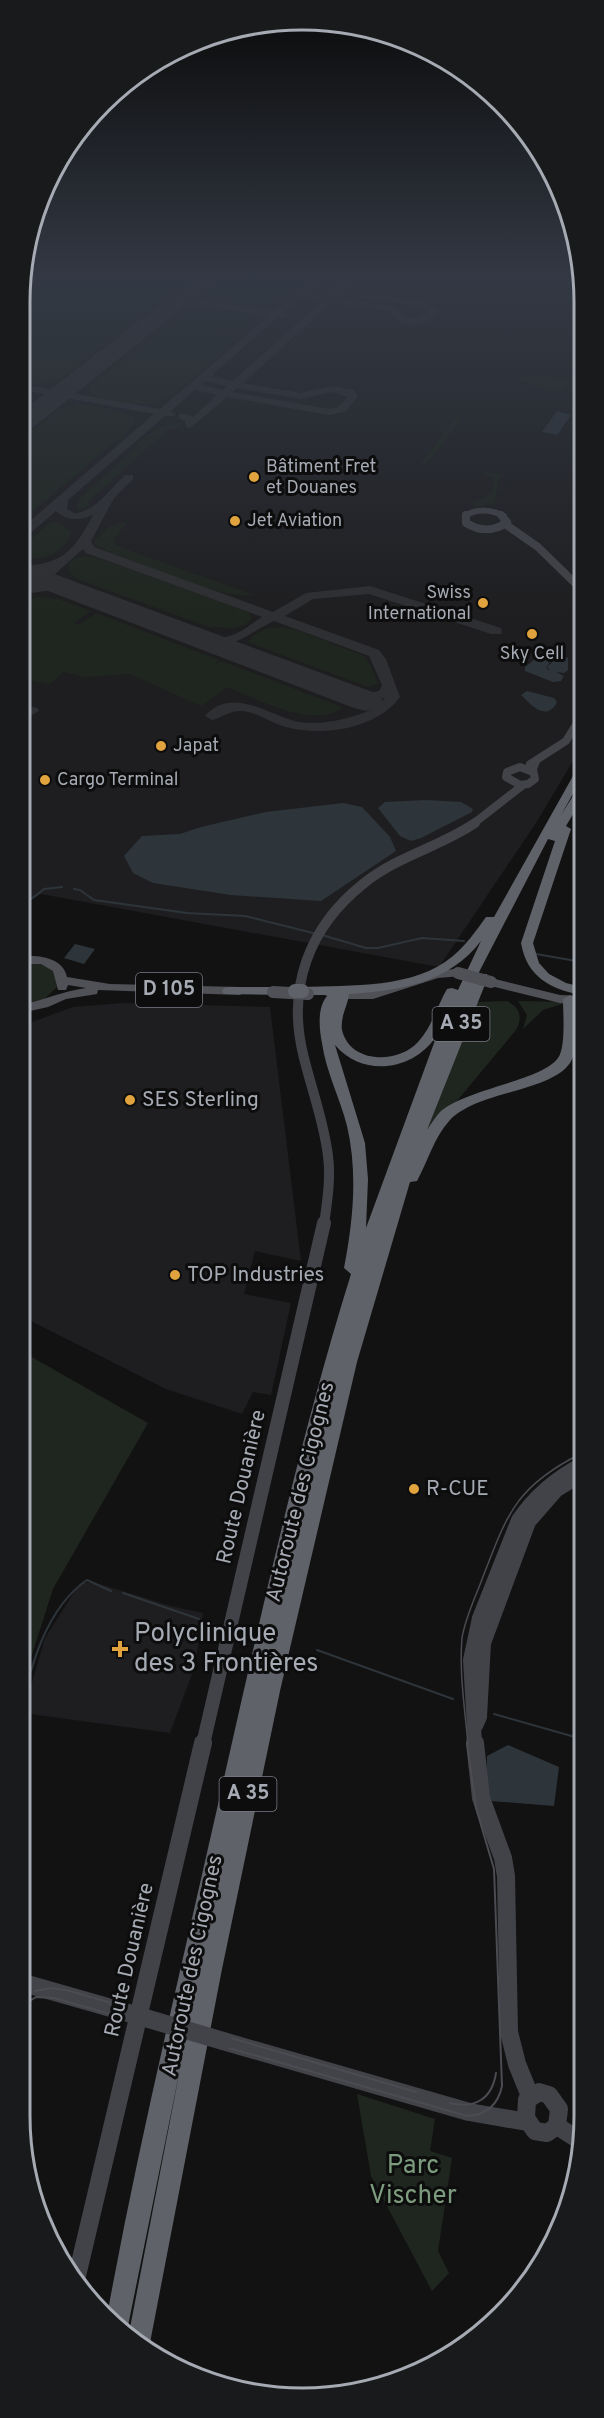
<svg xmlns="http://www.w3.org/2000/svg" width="604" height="2418" font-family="Overpass,sans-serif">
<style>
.built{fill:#1e1e20}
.green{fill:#1f261f}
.water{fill:#2d353b}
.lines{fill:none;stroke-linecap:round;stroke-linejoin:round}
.stream{stroke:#2d353b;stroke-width:2}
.taxiway{fill:#2e2f32;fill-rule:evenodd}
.runway{fill:#2e2f32;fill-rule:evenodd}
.secondary-far4{stroke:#424348;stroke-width:6}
.secondary-far3{stroke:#424348;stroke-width:8}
.secondary-far2{stroke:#424348;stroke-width:10}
.secondary-far1{stroke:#424348;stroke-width:14}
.secondary{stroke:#424348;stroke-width:18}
.primary{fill:#505157;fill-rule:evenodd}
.highway{fill:#606269;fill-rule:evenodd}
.tram-far1{stroke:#4b4c51;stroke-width:1.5}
.tram{stroke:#4b4c51;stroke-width:2}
.secondary-bridge{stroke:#424348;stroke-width:18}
.primary-bridge{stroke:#505157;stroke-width:12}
.highway-bridge{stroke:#606269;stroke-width:14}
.poi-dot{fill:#e0a33d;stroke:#0d0d0e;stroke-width:2}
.labels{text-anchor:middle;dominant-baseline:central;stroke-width:6;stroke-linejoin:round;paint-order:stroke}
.far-poi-label{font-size:18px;fill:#a5aab3;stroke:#0d0d0e;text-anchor:start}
.shield{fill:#0d0d0e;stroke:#777b82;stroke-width:1.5}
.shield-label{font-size:20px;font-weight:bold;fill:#a5aab3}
.poi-label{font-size:21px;fill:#a5aab3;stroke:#0d0d0e;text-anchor:start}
.street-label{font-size:21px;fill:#a5aab3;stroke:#0d0d0e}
.near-poi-label{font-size:26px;fill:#a5aab3;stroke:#0d0d0e;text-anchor:start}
.near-park-label{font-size:26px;fill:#7d9c7e;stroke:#0d0d0e}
.rim{fill:none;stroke:#a5aab3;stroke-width:3}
</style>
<rect width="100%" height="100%" fill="#121213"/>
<path class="built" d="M44 278H582V746L536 823 439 967 41 894 21 906 22 293Z
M124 1003 270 1007 301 1261 255 1251 244 1294 291 1303 271 1395 253 1392 242 1414 166 1389 21 1316V1026L73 1007Z
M93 1582 171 1606 203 1613 195 1666 170 1733 23 1713 45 1638 80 1583Z"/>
<path class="green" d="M48 278H193L59 380 39 385 22 384V295Z
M225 278H308C279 303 265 314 227 302 220 301 214 300 208 298V292Z
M198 307 247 313 257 320 246 331 222 327 218 329 245 332C224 350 178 397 154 403 136 407 108 401 91 394L89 386 94 382 184 311Z
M543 376 569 381 559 391 536 387 516 378Z
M81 404 111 409 134 418V423L121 439 115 441 22 521V439L58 410Z
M457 417 462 418 447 437 448 438 427 463 419 465Z
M172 423H181L175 429 168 430 88 502 91 506 79 510 77 505 79 499 138 445 136 444 158 428Z
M484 472 502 475 498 481 495 503 476 507 472 503 492 493 494 477 481 474Z
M128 521 114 539 117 546 254 595C219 599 145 565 109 552L95 545V540L110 526Z
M58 522 72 532C64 553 42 563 22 557V547L48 524Z
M84 556 98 558 246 611 251 615V619L245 625 234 628 209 627 77 579 69 572V564L74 559Z
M40 597 58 599 91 611 74 623 78 625 96 613 219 660 214 665 221 661 342 707C316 731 255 698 227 687L201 706 130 674 85 677 64 672 50 684 21 679 22 600Z
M283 627 300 631 364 656 370 664 378 684 368 687 247 642 252 638 251 637 266 628Z
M35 962 44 965 55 972 57 987 43 1000 21 1005V963Z
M507 1001C520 1008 523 1017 516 1030L456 1102 416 1157 476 1002Z
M518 1001 569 1002 543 1010 523 1029 527 1015Z
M21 1351 148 1423 53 1589 20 1692Z
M357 2094 435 2119 430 2151 452 2158 438 2251 449 2273 432 2291 371 2176Z"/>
<path class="water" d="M557 411 571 415 557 435 542 432Z
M544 652 555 654 546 668 551 671 547 667 560 655 568 658V670L564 673 556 672 564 676 561 681 553 682 525 671V667Z
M527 691 554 698 557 702C547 722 532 706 521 695Z
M426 800 461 802 473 809 472 812 421 838 411 841 400 836 378 808 385 802Z
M343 803 362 807 390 837 396 851 321 901 231 895 153 883 133 873 124 856 142 836 180 834 201 827 266 812Z
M75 944 95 949 84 964 64 958Z
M508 1745 559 1767 554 1806 491 1801 486 1792 487 1756Z"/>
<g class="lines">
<path class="stream" d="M74 889 80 890 94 900 187 913 245 916 317 934
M21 907 44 889 62 887
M322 935 366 948H378L422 938 464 941
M536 954 582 962
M123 1593 199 1619
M211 1623 217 1627
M317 1650 453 1699
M20 1712C31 1666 46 1608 87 1580L111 1591
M494 1714 582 1739"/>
<path class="taxiway" d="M313 278H322L317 284 321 287 336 289 348 278H357L345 290 425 302 439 311C425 327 401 331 390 311L331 303 243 383 301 393 332 386 354 390 358 397 345 412 329 415 227 397 190 428 186 427 185 421 179 418V414H187L193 417 217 395 195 390 171 411 175 414 174 416H165L68 500 67 509 74 513C94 513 111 488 125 475H133V479L114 498 91 541 94 547 273 612 306 593 370 586 501 628 502 631 501 634H491L369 594 313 599 285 616 379 650 386 659 400 697C377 729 322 737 286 727 271 723 257 712 242 711 230 710 223 717 212 720L205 716C232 685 270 716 299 722 317 725 337 721 354 716 365 713 378 708 385 698L363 702 330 692 328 689 330 686 335 685 364 694 379 691 382 685 369 656 274 621C246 634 235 651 200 643L198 640 200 637C210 635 219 639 229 636 241 633 252 623 262 617L86 553 83 549 45 583 73 586 75 589 73 592 52 590 31 593 22 597V588L43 572 22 574V566C63 564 74 551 93 515 79 521 67 521 56 511L26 537H22V528L154 414 22 390V384L160 409 269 316 197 305 174 308 169 305 171 303 187 299 184 295 189 292 199 300 274 311ZM311 289 330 294 327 296 309 292ZM340 295 422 307 428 311 419 317 408 319 402 315 396 307 336 298ZM302 296 322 301 233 381 213 377V374L278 317H286L288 315 284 312ZM205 381 227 386 223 390 202 385ZM237 388 301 399 332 392 348 397 338 407 329 409 233 392Z
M21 704 37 708 39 711 32 715 21 712Z"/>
<path class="runway" d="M195 278H220L31 429 22 431V411Z
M22 562 378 694 383 701 378 708 366 711 354 708 22 581Z"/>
<path class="secondary-far4" d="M582 382V388
M465 516C477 508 490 509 504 516"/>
<path class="secondary-far3" d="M466 515V523C479 531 494 532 507 522L501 515
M505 524 538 547 582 590
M530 764 566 741 582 715
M533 772 520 767 507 772 506 777 520 785 528 784 535 779 533 769 536 761
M473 824 523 785"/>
<path class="secondary-far2" d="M324 1225C327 1202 331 1179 328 1156 324 1121 311 1088 303 1054 287 987 309 927 363 884 397 856 440 847 475 823"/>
<path class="secondary-far1" d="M476 1726 480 1717 484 1643 529 1522 557 1490 582 1475
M203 1744 324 1223
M475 1744 470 1660 479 1618 518 1520C535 1495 555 1478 582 1464"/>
<path class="secondary" d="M475 1743 481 1798 503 1858 506 1876 509 2032 517 2064 530 2096
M20 1982 125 2012
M223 2041 469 2112 527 2122
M539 2092 549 2095 559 2109 557 2126 547 2133 535 2131 526 2118 527 2100Z
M557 2126 582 2142
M76 2280 203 1743"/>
<path class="primary" d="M21 956C37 955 63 957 67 977L110 984 240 987 246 991 240 995 98 990 97 994 66 999 48 1007 21 1013V1005C44 1000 63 991 86 988L68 985 66 990H58L53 971 41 964H21Z
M458 969 462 970 464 973 462 976 438 978 373 999H331L325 995C334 986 358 993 371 991 401 987 427 969 458 969Z
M491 978 560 995 582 996V1004L560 1003 487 985 485 982 487 979Z"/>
<path class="highway" d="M582 766V778L561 815 578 788 582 787V799L566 826 571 829 533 943 539 963 549 974 566 983 582 987V995C550 989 527 977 521 943L555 841 548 839 478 974H487L488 977 427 1130C431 1124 436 1116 441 1111 469 1088 541 1081 558 1058 566 1047 563 1013 563 999L570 995 577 999C576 1018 581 1046 570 1063 550 1092 478 1091 450 1120 434 1137 428 1161 417 1181L410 1182 357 1362 280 1691 222 1969 149 2348 129 2333 181 2064 127 2331 107 2316C137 2150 177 1986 214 1822 256 1638 295 1454 351 1274L344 1268C353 1222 358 1173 347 1126 340 1098 326 1072 322 1043 319 1028 317 1006 328 995H302L295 991 302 987C351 985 414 989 453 956 466 945 476 931 486 917H494L578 767ZM481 941 458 990 452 988 447 989C437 1006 432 1027 418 1042 398 1064 350 1064 342 1030 340 1017 348 1005 349 994 399 991 449 983 481 941ZM437 1035 366 1228 368 1179 365 1143 335 1045C364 1079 415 1070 437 1035Z
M229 987H286L293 991 286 995 224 994 222 991 224 988Z"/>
<path class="tram-far1" d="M468 1744C465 1710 459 1673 462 1638 465 1619 474 1600 481 1582 507 1515 514 1487 582 1453"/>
<path class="tram" d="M35 1991 52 1988 70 1991 416 2092
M20 2007 36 1997 54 1998 467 2116C487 2115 498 2105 502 2086L494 1869 476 1808 467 1743
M450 2103C475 2109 492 2099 496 2073
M20 2110 29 2165"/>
<path class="secondary-bridge" d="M125 2012 223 2041"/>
<path class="primary-bridge" d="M458 973 491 982
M273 992 308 994"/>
<path class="highway-bridge" d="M295 991H302"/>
</g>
<linearGradient id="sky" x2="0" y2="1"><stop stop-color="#0a0a0a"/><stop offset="0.45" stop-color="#333944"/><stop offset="1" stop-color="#333944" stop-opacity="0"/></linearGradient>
<rect width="604" height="617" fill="url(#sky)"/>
<g class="poi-dot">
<circle cx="254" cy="477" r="6"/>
<circle cx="235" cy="521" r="6"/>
<circle cx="483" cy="603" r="6"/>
<circle cx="532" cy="634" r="6"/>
<circle cx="161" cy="746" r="6"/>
<circle cx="45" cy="780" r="6"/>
<circle cx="130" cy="1100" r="6"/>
<circle cx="175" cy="1275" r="6"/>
<circle cx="414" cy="1489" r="6"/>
<path d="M117 1640h6v6h6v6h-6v6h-6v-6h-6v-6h6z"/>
</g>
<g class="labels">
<g class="far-poi-label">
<text x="266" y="467">Bâtiment Fret<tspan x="266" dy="21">et Douanes</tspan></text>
<text x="247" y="521">Jet Aviation</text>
<text x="471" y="593" text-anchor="end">Swiss<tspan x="471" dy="21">International</tspan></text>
<text x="532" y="654" text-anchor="middle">Sky Cell</text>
<text x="173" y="746">Japat</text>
<text x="57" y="780">Cargo Terminal</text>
</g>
<g class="shield">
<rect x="136" y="973" width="66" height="34" rx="4.5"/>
<rect x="432.5" y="1007" width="57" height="34" rx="4.5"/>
<rect x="219.5" y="1777" width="57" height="34" rx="4.5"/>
</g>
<g class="shield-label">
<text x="169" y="990">D 105</text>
<text x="461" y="1024">A 35</text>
<text x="248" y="1794">A 35</text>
</g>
<g class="poi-label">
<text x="142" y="1100">SES Sterling</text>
<text x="187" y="1275">TOP Industries</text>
<text x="426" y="1489">R-CUE</text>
</g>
<g class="street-label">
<text transform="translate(242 1487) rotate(-77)">Route Douanière</text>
<text transform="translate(301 1492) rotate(-76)">Autoroute des Cigognes</text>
<text transform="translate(130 1960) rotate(-77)">Route Douanière</text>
<text transform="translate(193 1966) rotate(-78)">Autoroute des Cigognes</text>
</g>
<g class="near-poi-label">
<text x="134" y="1634">Polyclinique<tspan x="134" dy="30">des 3 Frontières</tspan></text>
</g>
<g class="near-park-label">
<text x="413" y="2166">Parc<tspan x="413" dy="30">Vischer</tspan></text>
</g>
</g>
<path d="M0 0H604V2418H0ZM302 30H302A272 272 0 0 1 574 302V2116A272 272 0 0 1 302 2388H302A272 272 0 0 1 30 2116V302A272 272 0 0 1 302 30Z" fill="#191a1b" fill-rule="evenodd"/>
<path class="rim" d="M302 30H302A272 272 0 0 1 574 302V2116A272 272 0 0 1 302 2388H302A272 272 0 0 1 30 2116V302A272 272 0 0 1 302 30Z"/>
</svg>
